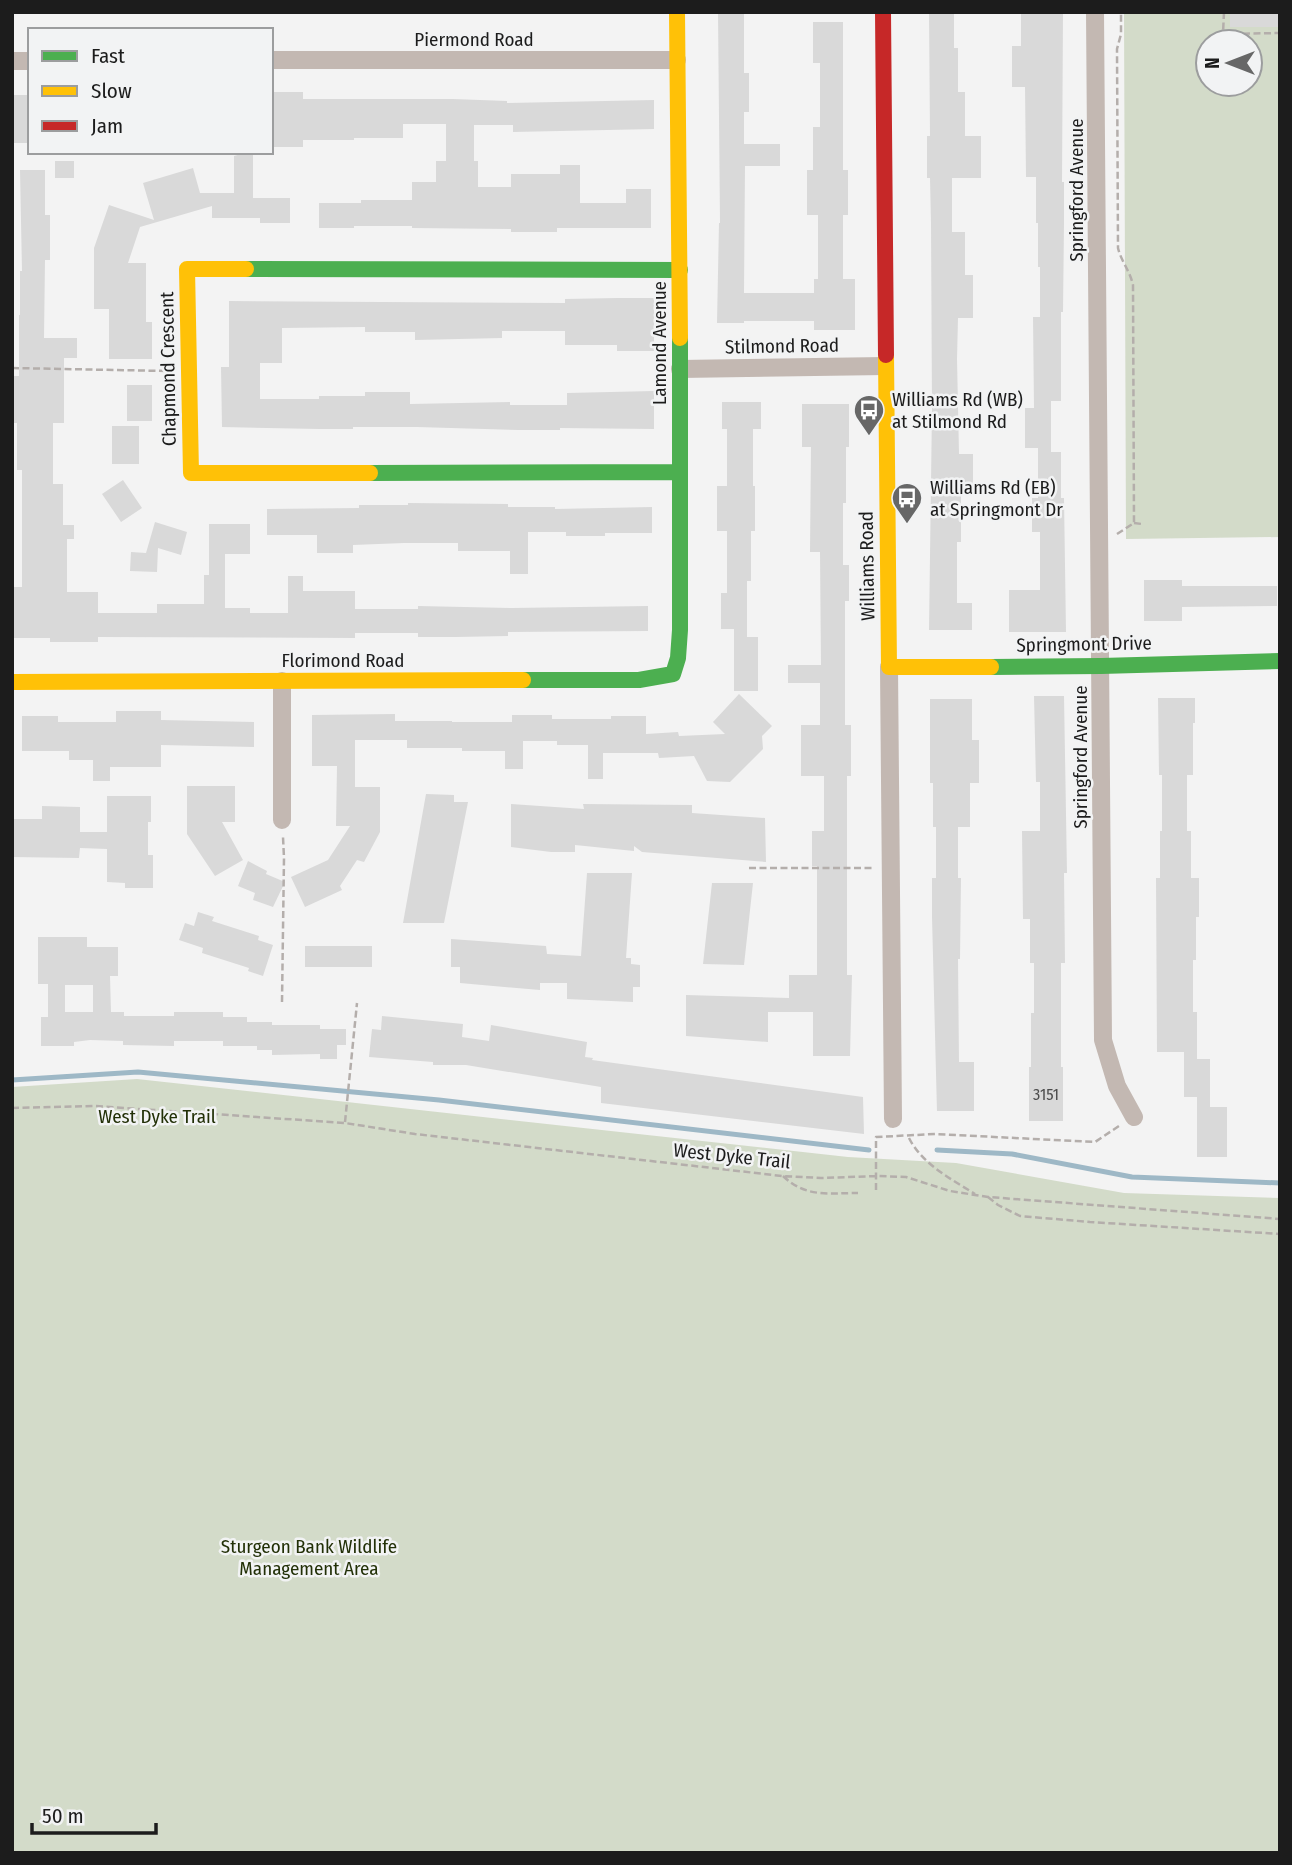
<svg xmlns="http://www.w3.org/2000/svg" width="1292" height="1865" font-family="'Fira Sans Condensed',sans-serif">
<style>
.green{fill:#d3dbc9;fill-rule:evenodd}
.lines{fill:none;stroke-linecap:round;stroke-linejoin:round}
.stream{stroke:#9eb8c6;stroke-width:5}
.building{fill:#d9d9d9;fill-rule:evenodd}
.path{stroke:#b4aeab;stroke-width:2.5;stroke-dasharray:7 3.5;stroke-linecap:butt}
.street{stroke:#c3b8b2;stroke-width:18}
.fast{stroke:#4caf50;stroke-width:16}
.slow{stroke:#ffc107;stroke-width:16}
.jam{stroke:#c62828;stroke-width:16}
.labels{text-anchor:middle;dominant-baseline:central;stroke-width:5;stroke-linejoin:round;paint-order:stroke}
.number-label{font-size:16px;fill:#4c4c4c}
.street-label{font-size:19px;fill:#1c1c1c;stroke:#f2f3f4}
.poi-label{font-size:19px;fill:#1c1c1c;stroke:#f2f3f4;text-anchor:start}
.park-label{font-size:19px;fill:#223007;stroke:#f2f3f4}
</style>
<rect width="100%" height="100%" fill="#f3f3f3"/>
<path class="green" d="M1124 12H1280V537L1126 539ZM1208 42H1250V84H1208Z
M137 1079 848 1157 956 1163 1124 1193 1280 1198V1853H12V1087Z"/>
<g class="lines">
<path class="stream" d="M12 1080 138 1072 439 1100 869 1150
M937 1150 1012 1154 1132 1177 1280 1183"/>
</g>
<path class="building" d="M718 12H744V73H749V112H744V144H780V166H745L744 293H814V279H818V215H807V170H813V127H820V63H813V22H843V170H848V215H843V279H855V330H814V321H744V323H717L719 223H720Z
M929 12H954V48H958V92H965V136H981V178H952V232H965V275H973V318H958L957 359 959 454H973V494H961V542H957V603H972V630H929L932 409 931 223 930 178H927V136H930Z
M1021 12H1063L1062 182H1064V223L1063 312H1061V401H1051V452H1061V498H1064L1066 632H1009V590H1040V532H1032V498H1038V448H1025V408H1034L1033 317H1040V267H1038V223H1036V177H1026L1025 87H1012V46H1021Z
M1230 12H1280V27H1230Z
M271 92H303V99H453L507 101V103L654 100V129L513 132V125H474V161H478V187H511V174H560V165H580V203H626V189H651V228H557V232H511V229L412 228V226H354V228H319V203H361V200H412V182H436V161H446V124H403V138H354V140H303V147H271Z
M12 95H30V143H12Z
M248 152H253V198H290V223H260V218H212V206L140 227 128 263H146V322H152V359H109V309H94V248L109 205 154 220 143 183 193 168 200 193H234V156Z
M55 161H74V178H55Z
M20 170H45V215H50V260H45L44 338H77V358H64V423H53V484H63V525H74V539H67V592H98V613H157V604H204V575H209V524H250V554H225V608H250V613H288V576H303V591H355V609H418V606L512 608 648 606V631L508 632V636L456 637H418V633H355V638L98 637V642H50V638H12V587H22V470H17V423H12V376H19V315H20V271H22Z
M617 298H654V351H617V345H565V331H502V338L415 340V332H365V327L282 328V363H260V399H319V396H365V392H410V404L510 402V405H567V393L654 391V429L560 428V430H518L417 427H353V429H319L222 427 221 367H229V301L565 303V299Z
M127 385H152V421H127Z
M722 402H761V429H753V486H755V531H751V581H747V637H758V691H734V629H721V593H727V531H717V486H727V429H722Z
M802 404H849V447H846V503H843V565H849V601H845V725H851V776H847V975H852L850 1056H813V1012H768V1042L686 1036V995L789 998V975H817V866H812V831H824V776H801V725H820V683H788V665H821L820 552H810L811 447H802Z
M112 426H139V464H112Z
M123 480 142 508 121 522 102 494Z
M408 503 508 504V507H555V509L652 507V533H605V536H566V532H528V574H510V551H458V543H404L353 545V553H317V535H267V509L359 508V505H408Z
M155 522 187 532 181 555 158 548 157 572 130 571 131 552 146 553Z
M1144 580H1182V586H1277V606L1182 607V621H1144Z
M739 694 772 726 762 736 763 749 730 782 707 781 694 756 659 758 658 753H603V779H588V745H557V741H523V769H505V751H462V748H407V740H355V787H380V832L364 862 357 860 340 886 342 890 305 907 291 877 328 860 350 826H336L337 766H312V715L395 714V721H452V722H512V715H552V719H611V716H646V734L678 732 679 736 725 734 713 722Z
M1034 696H1064L1067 873H1064L1065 963H1061V1067H1063V1121H1029V1067H1031V1013H1034V963H1030V919H1023L1022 831H1040V782H1036Z
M1158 698H1195V723H1193V775H1187V831H1191V878H1199V917H1196V960H1193V1012H1197V1059H1210V1107H1227V1157H1197V1097H1184V1052H1157L1156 878H1160V831H1162V775H1159Z
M930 699H972V740H979V783H970V827H958V878H961L960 959H958L959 1062H974V1111H937L932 917V878H936V827H933V783H930Z
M116 711H161V720L254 722V747L161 745V767H110V781H93V760H69V751H22V716H58V722H116Z
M187 786H235V822H222L243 860 215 876 187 834Z
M426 794 454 795V802H468L444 923H403Z
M107 796H151V822H148V855H153V888H125V883L107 882V849L80 848 79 858 12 857V819H42V806L80 807V832H107Z
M511 804 584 809 583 804 692 805V813L765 818 766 862 642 852 634 846V851L575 845V852H551L511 847Z
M248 861 267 871 266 874 285 882 273 907 253 900 255 893 238 886Z
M587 873H632L626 958H631V964L640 965V987H633V1002L567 999V983H540V990L460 983V967H451V939L546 946 547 954 581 956Z
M712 883H753L744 965 703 964Z
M198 912 214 917 212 921 259 936 258 940 273 945 263 976 248 971 249 968 202 953 203 948 179 940 185 923 194 926Z
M38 937H87V947H118V976H110L111 1012H124V1016H174V1012H223V1017H247V1022H272V1025H320V1029H346V1045H337V1059H320V1054L272 1055V1050H257V1046H223V1041H174V1046L123 1045V1041L90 1040 74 1042V1046H41V1017H48V984H38ZM65 985H93V1012H65Z
M305 946H372V967H305Z
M382 1016 463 1024 462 1037 489 1041 491 1025 587 1042 585 1057 593 1058 592 1060 863 1097 864 1134 601 1103V1087L466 1065H433V1062L369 1057 372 1029 381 1030Z"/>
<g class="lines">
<path class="path" d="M1224 12 1223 34 1280 33
M12 368 167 371
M1134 523 1142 524
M1117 534 1134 523 1133 285C1130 271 1121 261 1118 248L1117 49 1121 34V12
M749 868H874
M282 1002 284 858 283 837
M12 1108 95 1106 345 1123 415 1134 782 1176 821 1178 876 1176 906 1177 950 1191 988 1197 1280 1219
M345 1122 357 1003
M909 1138C922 1164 951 1179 975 1194
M783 1176C806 1198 828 1193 858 1193
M876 1190V1137L935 1134 1095 1142 1119 1126
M988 1197 998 1205 1020 1216 1090 1222 1280 1234"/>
<path class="street" d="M1095 12 1103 1040 1117 1086 1134 1117
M271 60H677
M12 61H30
M680 369 885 366
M889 667 893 1119
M282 681V820"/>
<path class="fast" d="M246 269 680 270
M370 473 679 472
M991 667 1101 666 1280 661
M523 680H639L673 674 678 658 680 630V338"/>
<path class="slow" d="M677 12 680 338
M246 269H187L191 473H370
M886 355 889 667H991
M12 682 523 680"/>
<path class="jam" d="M883 12 886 355"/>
</g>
<defs>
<g id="bus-pin" transform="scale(1.575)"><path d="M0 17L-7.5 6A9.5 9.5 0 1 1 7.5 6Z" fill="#676767" stroke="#f2f3f4"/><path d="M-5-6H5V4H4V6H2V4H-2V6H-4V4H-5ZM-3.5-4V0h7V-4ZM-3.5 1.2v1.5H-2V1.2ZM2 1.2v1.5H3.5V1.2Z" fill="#fff"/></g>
</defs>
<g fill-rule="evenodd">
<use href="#bus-pin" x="869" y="410"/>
<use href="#bus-pin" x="907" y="498"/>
</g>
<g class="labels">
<g class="number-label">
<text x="1046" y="1094">3151</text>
</g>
<g class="street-label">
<text x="474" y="39">Piermond Road</text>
<text transform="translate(1076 190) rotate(-90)">Springford Avenue</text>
<text transform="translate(659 343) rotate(-90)">Lamond Avenue</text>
<text transform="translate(782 346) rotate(-1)">Stilmond Road</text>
<text transform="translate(168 369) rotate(-91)">Chapmond Crescent</text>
<text transform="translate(867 566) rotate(-91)">Williams Road</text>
<text transform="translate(1084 644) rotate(-1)">Springmont Drive</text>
<text x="343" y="660">Florimond Road</text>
<text transform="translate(1080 757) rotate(-90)">Springford Avenue</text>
<text transform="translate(732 1156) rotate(6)">West Dyke Trail</text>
</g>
<g class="poi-label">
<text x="892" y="399">Williams Rd (WB)<tspan x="892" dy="22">at Stilmond Rd</tspan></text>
<text x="930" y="487">Williams Rd (EB)<tspan x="930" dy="22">at Springmont Dr</tspan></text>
</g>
<g class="park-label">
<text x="157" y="1116">West Dyke Trail</text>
<text x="309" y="1546">Sturgeon Bank Wildlife<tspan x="309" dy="22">Management Area</tspan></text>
</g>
</g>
<rect width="1292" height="1865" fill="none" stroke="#1c1c1c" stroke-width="28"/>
<rect x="28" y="28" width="245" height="126" fill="#f2f3f4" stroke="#9c9d9e" stroke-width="2"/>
<rect x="42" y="51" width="35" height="10" fill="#4caf50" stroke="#9c9d9e" stroke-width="2"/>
<text x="91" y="63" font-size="21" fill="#1c1c1c">Fast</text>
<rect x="42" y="86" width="35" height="10" fill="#ffc107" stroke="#9c9d9e" stroke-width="2"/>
<text x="91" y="98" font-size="21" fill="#1c1c1c">Slow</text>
<rect x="42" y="121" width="35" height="10" fill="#c62828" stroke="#9c9d9e" stroke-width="2"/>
<text x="91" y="133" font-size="21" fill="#1c1c1c">Jam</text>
<g transform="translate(1229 63) rotate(270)"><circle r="33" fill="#f2f3f4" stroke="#9c9d9e" stroke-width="2"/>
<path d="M0-5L12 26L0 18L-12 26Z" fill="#676767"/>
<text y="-10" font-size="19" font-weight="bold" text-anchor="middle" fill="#1c1c1c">N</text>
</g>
<path d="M32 1823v10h124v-10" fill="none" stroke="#1c1c1c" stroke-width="3.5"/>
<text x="42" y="1823" font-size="21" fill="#1c1c1c" stroke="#f2f3f4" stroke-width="5" paint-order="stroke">50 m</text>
</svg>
